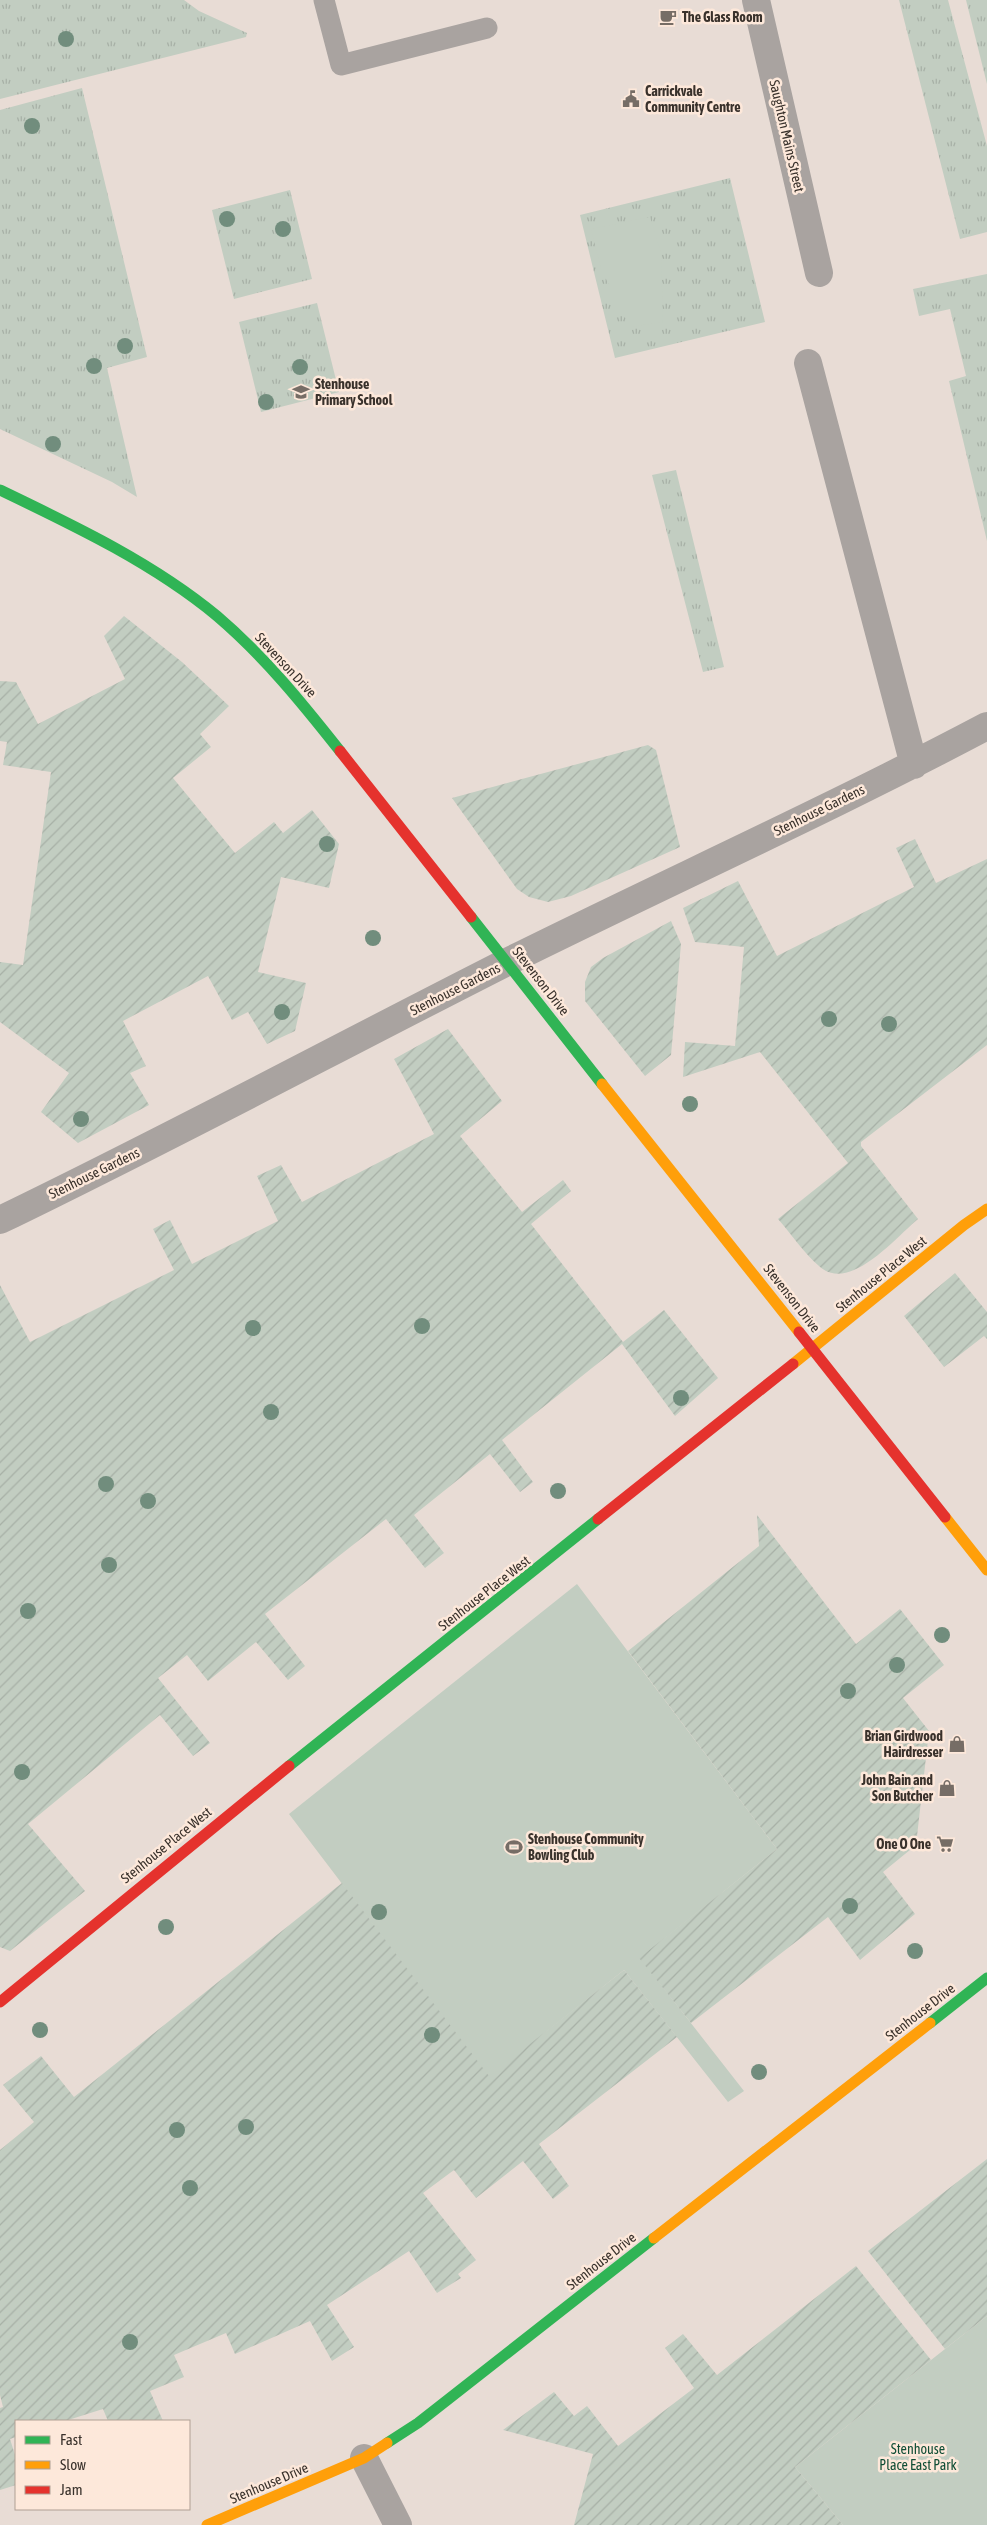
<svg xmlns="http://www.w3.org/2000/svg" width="987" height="2525" font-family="'Asap Condensed',sans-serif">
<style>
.grass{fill:url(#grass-tufts)}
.park{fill:#c2cdc1}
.garden{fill:url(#garden-furrows)}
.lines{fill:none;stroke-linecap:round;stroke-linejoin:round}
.lane{stroke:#a9a3a0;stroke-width:21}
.street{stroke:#a9a3a0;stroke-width:28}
.fast{stroke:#30b455;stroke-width:11}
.slow{stroke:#ff9f0a;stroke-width:11}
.jam{stroke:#e5322d;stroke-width:11}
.tree{fill:#718d7d}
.labels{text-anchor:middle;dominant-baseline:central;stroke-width:5;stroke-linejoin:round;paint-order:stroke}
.poi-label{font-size:14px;font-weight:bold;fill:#39312b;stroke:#fde8da;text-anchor:start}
.street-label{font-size:14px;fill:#39312b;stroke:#fde8da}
.park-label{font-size:14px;fill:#0f4d35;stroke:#fde8da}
</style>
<defs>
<pattern id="grass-tufts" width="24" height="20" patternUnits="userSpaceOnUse" patternTransform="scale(1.25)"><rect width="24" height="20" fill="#c2cdc1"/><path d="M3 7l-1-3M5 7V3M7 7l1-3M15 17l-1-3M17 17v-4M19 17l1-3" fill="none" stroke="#a7b0a6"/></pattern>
<pattern id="garden-furrows" width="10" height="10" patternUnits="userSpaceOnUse" patternTransform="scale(1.25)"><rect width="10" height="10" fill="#c2cdc1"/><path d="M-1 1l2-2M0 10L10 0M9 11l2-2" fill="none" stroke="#a7b0a6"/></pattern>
</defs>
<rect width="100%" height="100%" fill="#e8dcd5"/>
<path class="grass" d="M0 0H184L199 11 247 33 246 37 0 99Z
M899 0H948L987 146V232L960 239Z
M966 0H987V84Z
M82 88 147 357 107 368 137 497 112 482 0 429V110Z
M730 178 765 322 615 358 580 215Z
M290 190 312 279 234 299 212 210Z
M987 274V541L949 381 966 376 950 309 919 316 913 289Z
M317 303 339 392 261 412 239 322Z
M676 470 724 667 703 672 652 475Z"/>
<path class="park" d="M650 217 661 253 663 322 630 327 601 269 591 229Z
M577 1584 777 1849 640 1958 744 2091 728 2102 624 1970 489 2077 289 1814Z
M987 2316V2525H843L795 2467Z"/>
<path class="garden" d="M124 616 182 662 229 706 200 734 211 747 173 778 235 853 274 822 283 833 312 810 339 844 329 888 281 877 258 972 306 983 295 1031 267 1044 248 1012 232 1020 208 976 123 1021 146 1066 130 1073 149 1105 78 1143 41 1112 69 1073 0 1022V962L23 965 51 772 3 765 7 742 0 741V681L16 682 38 724 125 679 104 636Z
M648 745 656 750 680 847 571 896 548 902 529 897 517 889 452 798Z
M915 839 936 883 987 859V1045L861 1142V1146L918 1219C895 1238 849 1294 819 1266 804 1253 792 1235 778 1219L848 1163 760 1052 683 1077 685 1042 735 1046 744 947 695 942 683 908 738 881 777 956 914 887 896 848Z
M671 921 681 944 671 1055 645 1076 585 1001V982L591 967 603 958Z
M448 1029 502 1101 460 1136 522 1212 563 1180 571 1191 531 1224 623 1342 664 1310 718 1378 675 1416 622 1344 502 1440 533 1482 520 1492 490 1454 414 1515 444 1553 425 1568 386 1519 265 1614 305 1666 288 1680 256 1642 208 1681 187 1655 158 1678 210 1743 193 1756 160 1715 28 1824 85 1891 10 1951 0 1947V1285L30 1342 174 1270 153 1229 170 1220 192 1264 278 1221 257 1176 281 1165 302 1202 434 1134 394 1059Z
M955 1273 987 1312V1339L984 1336 944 1367 904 1316Z
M757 1515 856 1644 900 1609 944 1665 903 1698 929 1731 916 1845 883 1872 915 1914 860 1960 828 1917 691 2023 639 1958 777 1849 628 1651 759 1546Z
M342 1883 489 2076 624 1970 677 2037 539 2144 569 2186 553 2199 523 2161 476 2198 454 2170 423 2193 476 2260 458 2274 461 2278 437 2293 409 2251 327 2305 354 2347 332 2361 310 2321 235 2354 226 2333 174 2355 184 2377 150 2391 163 2421H108L103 2409 65 2421H16V2437L10 2439 16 2458V2485L0 2490V2408L3 2407 0 2395V2150L34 2122 3 2085 41 2056 74 2097Z
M987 2159V2316L945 2349 868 2251Z
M856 2266 931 2360 795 2467 843 2525H574L593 2454 503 2430 554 2392 574 2416 587 2406 618 2446 694 2388 665 2348 683 2334 717 2375Z"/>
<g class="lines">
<path class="lane" d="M324 0 341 65 487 28"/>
<path class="street" d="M756 0 819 273
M808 363 914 765
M0 1220C172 1137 339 1047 509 961 668 882 830 809 987 726
M364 2458 398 2525"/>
<path class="fast" d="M0 490C75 526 153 563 217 616 264 656 302 703 340 751
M471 917 602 1084
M289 1766 598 1519
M930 2023 987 1978
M387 2443 418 2423 654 2238"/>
<path class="slow" d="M602 1084 799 1332
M793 1364 964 1225 987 1209
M945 1517 987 1570
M654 2238 930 2023
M207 2525 364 2458 387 2443"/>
<path class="jam" d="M340 751 471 917
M799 1332 945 1517
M598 1519 793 1364
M0 2002 289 1766"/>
</g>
<g class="tree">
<circle cx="66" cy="39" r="8"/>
<circle cx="32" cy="126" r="8"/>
<circle cx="227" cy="219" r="8"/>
<circle cx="283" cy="229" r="8"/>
<circle cx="125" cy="346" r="8"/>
<circle cx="94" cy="366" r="8"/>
<circle cx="300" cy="367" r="8"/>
<circle cx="266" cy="402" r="8"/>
<circle cx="53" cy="444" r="8"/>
<circle cx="327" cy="844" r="8"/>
<circle cx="373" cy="938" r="8"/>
<circle cx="282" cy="1012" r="8"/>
<circle cx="829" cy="1019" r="8"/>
<circle cx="889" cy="1024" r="8"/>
<circle cx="690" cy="1104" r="8"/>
<circle cx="81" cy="1119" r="8"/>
<circle cx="422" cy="1326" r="8"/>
<circle cx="253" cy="1328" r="8"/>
<circle cx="681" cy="1398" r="8"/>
<circle cx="271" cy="1412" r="8"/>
<circle cx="106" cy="1484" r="8"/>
<circle cx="558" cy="1491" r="8"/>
<circle cx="148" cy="1501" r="8"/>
<circle cx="109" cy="1565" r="8"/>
<circle cx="28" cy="1611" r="8"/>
<circle cx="942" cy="1635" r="8"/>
<circle cx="897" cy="1665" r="8"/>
<circle cx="848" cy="1691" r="8"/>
<circle cx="22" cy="1772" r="8"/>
<circle cx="850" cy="1906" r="8"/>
<circle cx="379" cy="1912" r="8"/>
<circle cx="166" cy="1927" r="8"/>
<circle cx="915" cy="1951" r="8"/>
<circle cx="40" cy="2030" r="8"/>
<circle cx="432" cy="2035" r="8"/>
<circle cx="759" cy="2072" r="8"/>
<circle cx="246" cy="2127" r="8"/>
<circle cx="177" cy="2130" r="8"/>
<circle cx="190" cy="2188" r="8"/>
<circle cx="130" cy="2342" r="8"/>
</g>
<defs>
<g id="cafe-bare" transform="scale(1.35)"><path d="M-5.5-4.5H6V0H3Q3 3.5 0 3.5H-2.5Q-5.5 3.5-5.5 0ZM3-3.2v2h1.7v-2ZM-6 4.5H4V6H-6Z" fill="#766d66" stroke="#fde8da" stroke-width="2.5" paint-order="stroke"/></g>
<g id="civic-bare" transform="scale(1.35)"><path d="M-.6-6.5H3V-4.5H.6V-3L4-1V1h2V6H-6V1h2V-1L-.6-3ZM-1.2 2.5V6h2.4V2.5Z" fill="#766d66" stroke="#fde8da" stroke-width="2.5" paint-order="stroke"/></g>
<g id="school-bare" transform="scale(1.35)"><path d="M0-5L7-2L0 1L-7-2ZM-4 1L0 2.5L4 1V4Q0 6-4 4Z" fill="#766d66" stroke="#fde8da" stroke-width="2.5" paint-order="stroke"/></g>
<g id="shop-bare" transform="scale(1.35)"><path d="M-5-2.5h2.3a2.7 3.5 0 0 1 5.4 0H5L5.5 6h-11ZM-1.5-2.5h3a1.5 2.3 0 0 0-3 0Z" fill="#766d66" stroke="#fde8da" stroke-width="2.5" paint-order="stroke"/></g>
<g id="supermarket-bare" transform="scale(1.35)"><path d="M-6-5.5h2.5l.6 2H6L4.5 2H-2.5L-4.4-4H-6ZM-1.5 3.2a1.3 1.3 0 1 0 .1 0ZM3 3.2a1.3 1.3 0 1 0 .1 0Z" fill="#766d66" stroke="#fde8da" stroke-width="2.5" paint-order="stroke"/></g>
<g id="stadium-bare" transform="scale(1.35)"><path d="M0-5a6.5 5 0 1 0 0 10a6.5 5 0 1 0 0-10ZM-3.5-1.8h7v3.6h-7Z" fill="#766d66" stroke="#fde8da" stroke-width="2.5" paint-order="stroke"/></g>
</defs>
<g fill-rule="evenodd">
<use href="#cafe-bare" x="668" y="17"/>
<use href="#civic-bare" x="631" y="99"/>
<use href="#school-bare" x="301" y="392"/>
<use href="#shop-bare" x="957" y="1744"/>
<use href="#shop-bare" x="947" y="1788"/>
<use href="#supermarket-bare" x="945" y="1844"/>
<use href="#stadium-bare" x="514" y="1847"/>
</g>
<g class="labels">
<g class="poi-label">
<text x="682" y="17">The Glass Room</text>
<text x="645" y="91">Carrickvale<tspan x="645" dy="16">Community Centre</tspan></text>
<text x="315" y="384">Stenhouse<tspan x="315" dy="16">Primary School</tspan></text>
<text x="943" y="1736" text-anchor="end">Brian Girdwood<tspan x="943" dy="16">Hairdresser</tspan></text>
<text x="933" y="1780" text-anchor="end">John Bain and<tspan x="933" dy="16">Son Butcher</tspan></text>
<text x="528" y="1839">Stenhouse Community<tspan x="528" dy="16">Bowling Club</tspan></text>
<text x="931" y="1844" text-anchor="end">One O One</text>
</g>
<g class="street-label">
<text transform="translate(787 136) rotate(77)">Saughton Mains Street</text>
<text transform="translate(286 665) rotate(47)">Stevenson Drive</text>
<text transform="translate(819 810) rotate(-26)">Stenhouse Gardens</text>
<text transform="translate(541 981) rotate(52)">Stevenson Drive</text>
<text transform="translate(455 989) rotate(-27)">Stenhouse Gardens</text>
<text transform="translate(94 1173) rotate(-26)">Stenhouse Gardens</text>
<text transform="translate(881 1274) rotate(-39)">Stenhouse Place West</text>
<text transform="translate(792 1298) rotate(52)">Stevenson Drive</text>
<text transform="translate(484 1593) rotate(-38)">Stenhouse Place West</text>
<text transform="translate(166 1845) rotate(-39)">Stenhouse Place West</text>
<text transform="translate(920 2012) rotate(-38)">Stenhouse Drive</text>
<text transform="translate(601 2261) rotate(-38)">Stenhouse Drive</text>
<text transform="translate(269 2483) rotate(-23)">Stenhouse Drive</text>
</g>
<g class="park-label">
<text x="918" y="2449">Stenhouse<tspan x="918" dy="16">Place East Park</tspan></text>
</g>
</g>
<rect x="15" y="2420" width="175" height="90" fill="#fde8da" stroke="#af9f94"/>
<rect x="25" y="2436" width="25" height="8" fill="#30b455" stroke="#af9f94"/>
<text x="60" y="2445" font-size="15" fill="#39312b">Fast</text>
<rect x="25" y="2461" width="25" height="8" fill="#ff9f0a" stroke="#af9f94"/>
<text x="60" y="2470" font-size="15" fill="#39312b">Slow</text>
<rect x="25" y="2486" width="25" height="8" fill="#e5322d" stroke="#af9f94"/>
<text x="60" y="2495" font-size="15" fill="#39312b">Jam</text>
</svg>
